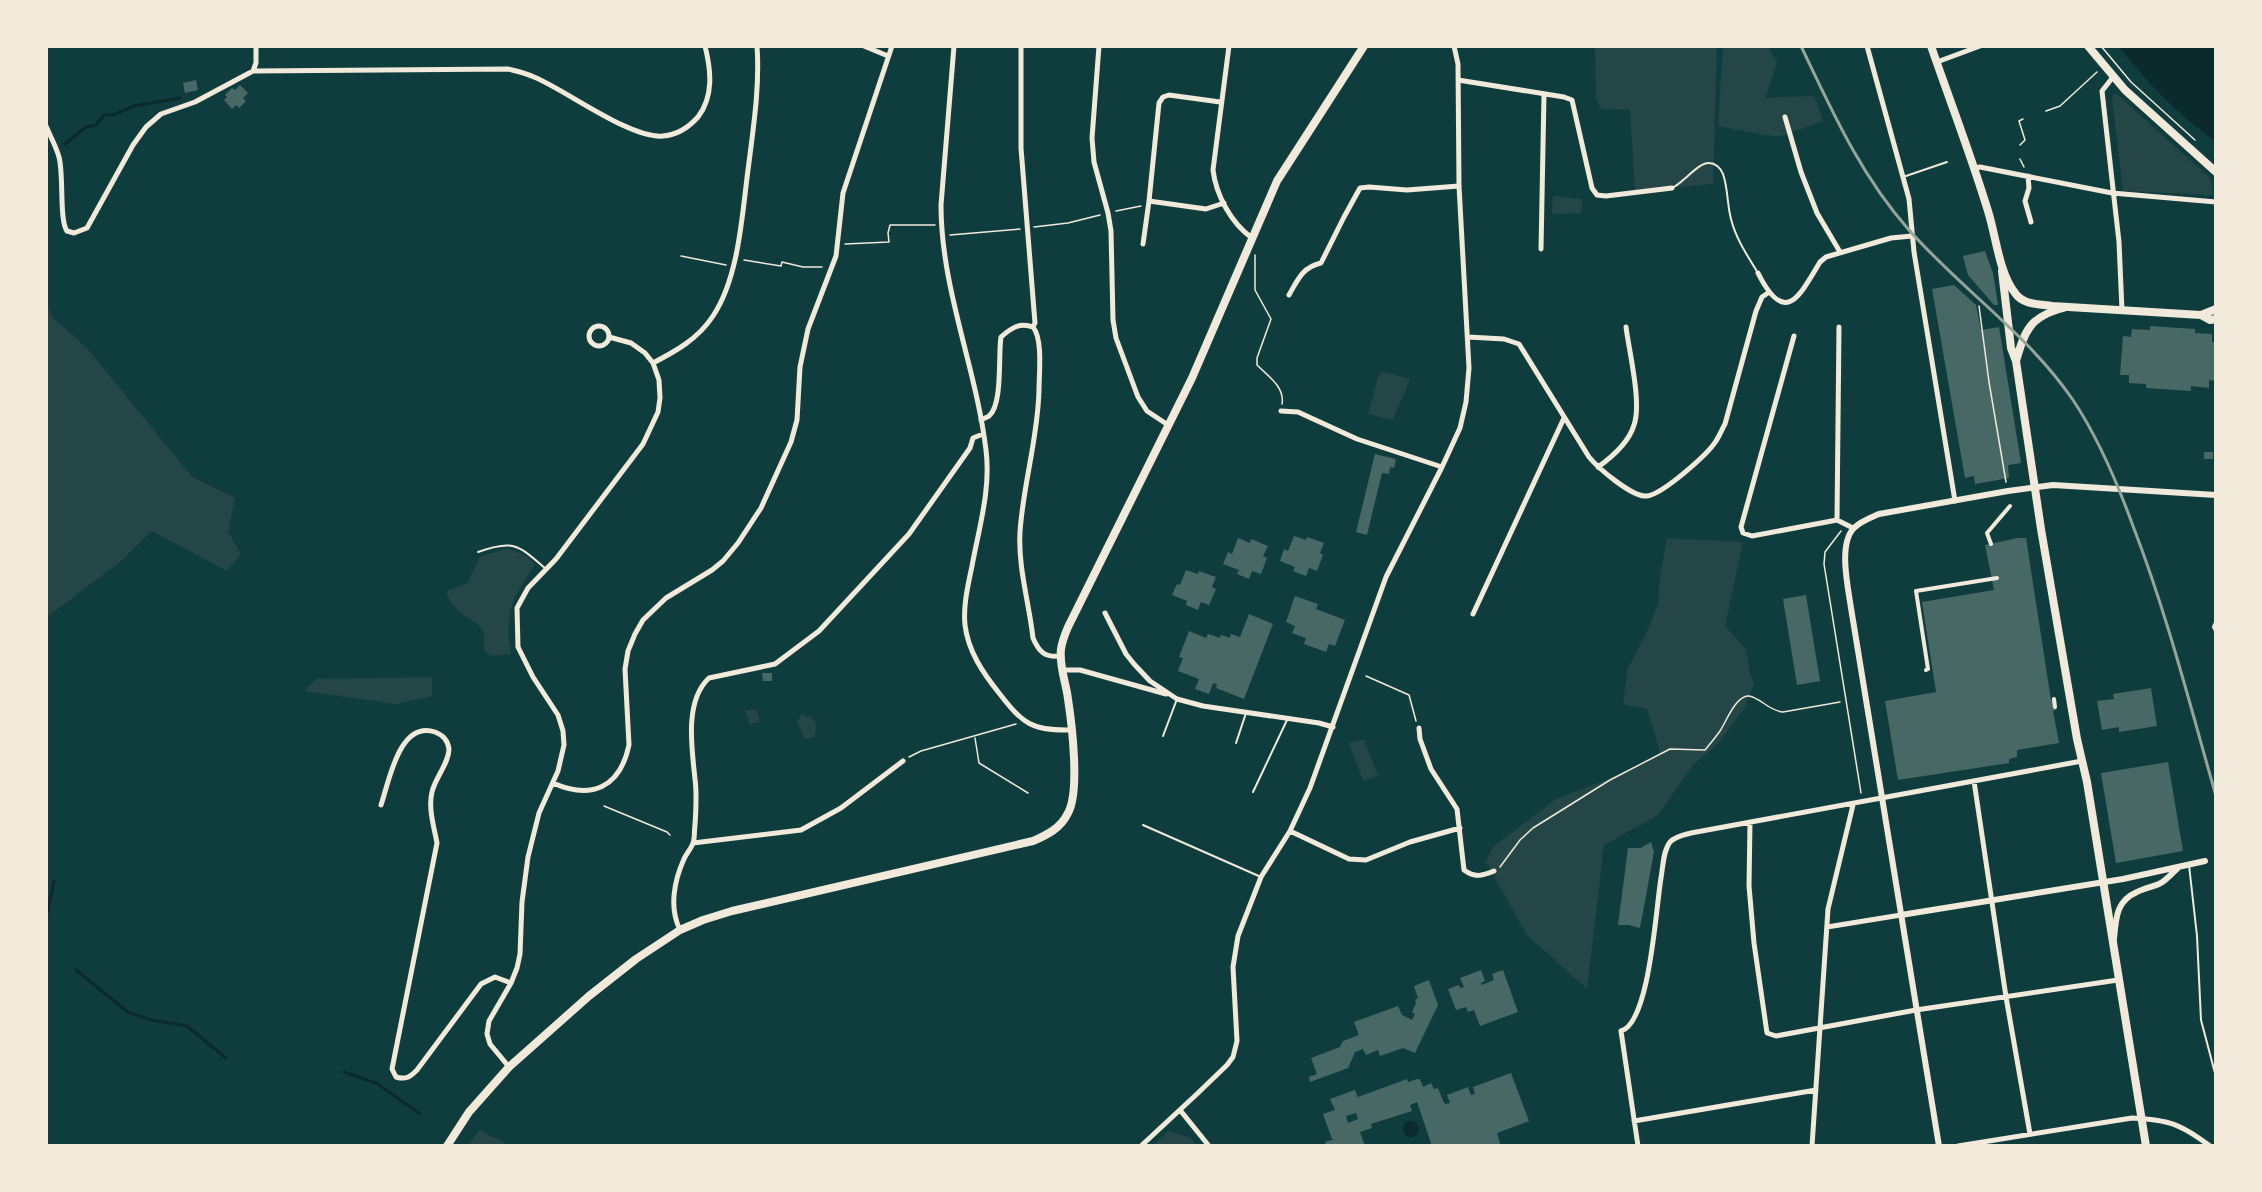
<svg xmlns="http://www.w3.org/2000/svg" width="2262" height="1192" font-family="'Crimson Pro',serif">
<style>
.green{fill:#244646}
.water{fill:#0a2a2b}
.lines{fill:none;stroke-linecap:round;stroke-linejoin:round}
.stream{stroke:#0a2a2b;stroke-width:3}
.building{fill:#486865;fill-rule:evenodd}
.path{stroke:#f1e9da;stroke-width:1.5}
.service{stroke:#f1e9da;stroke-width:2}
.pedestrian{stroke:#f1e9da;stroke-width:4}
.minor{stroke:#f1e9da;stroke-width:5}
.tertiary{stroke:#f1e9da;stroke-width:6}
.secondary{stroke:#f1e9da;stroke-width:8}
.primary{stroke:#f1e9da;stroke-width:8}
.rail{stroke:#97a49c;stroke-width:3}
</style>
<rect width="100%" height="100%" fill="#0f3d3e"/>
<path class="green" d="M1723 46 1768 47 1777 63 1765 98 1814 96 1823 121 1777 137 1718 126Z
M1595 47H1717L1713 184 1635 191 1630 110 1601 109 1596 98Z
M2117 94 2211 179 2213 195 2123 191 2112 99 2113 95Z
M1553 196 1582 199 1581 213 1552 214Z
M46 300 51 316 87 348 192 477 235 498 228 532 241 554 227 571 152 531 121 561 47 617Z
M1383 372 1410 379 1393 420 1368 414 1379 374Z
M1667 538 1743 542 1725 626 1746 649 1750 674 1754 684 1744 709 1717 745 1693 765 1658 815 1604 845 1587 989 1527 935 1486 862 1493 847 1556 799 1629 771 1661 755 1647 709 1623 704 1628 668 1645 636 1658 604 1660 575Z
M507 548 525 555 535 564 515 597 510 612 508 633 511 654 491 656 485 651C483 645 485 637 483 631 478 619 453 616 446 591L467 584 480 557Z
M432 677V696L397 704 304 691 316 679Z
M745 710H756L759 716V722L750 725Z
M804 714 806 717 810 716 816 723 815 737 805 739 796 720 801 718 800 715Z
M1364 739 1378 776 1363 781 1349 743Z
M479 1130 509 1145H469Z
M1168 1131 1191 1138 1196 1145H1153Z"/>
<path class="water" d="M2119 47H2215V141C2178 115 2147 82 2119 47Z
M1403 1129a8 8 0 1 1 16 0a8 8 0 1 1-16 0Z"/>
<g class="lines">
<path class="stream" d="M65 144 86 127 96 125 104 115H113L134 106 180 98
M46 151 48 150
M46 919 54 881
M76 970 128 1012 151 1020 187 1026 226 1058
M344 1072 378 1084 420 1114
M476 1145 477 1146"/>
</g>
<path class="building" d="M196 80 198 90 185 93 183 83Z
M240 85 248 93 243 98 246 101 239 108 236 105 232 109 224 100 227 97 225 95 232 88 235 90Z
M1985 251 1993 273 1998 305H1994L1968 275 1963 256Z
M1954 285 1976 305 1981 330 1999 327 2021 463 2008 465 2009 478 1975 484 1974 476 1965 478 1932 289Z
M2150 326 2195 329V333L2212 334V342H2216V381L2209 380V388L2191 386V391L2146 388V384L2129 383V375H2120L2123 336 2131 337 2132 329 2150 330Z
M2204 452H2213V459H2204Z
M1375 454 1396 459 1394 468 1390 467 1389 474 1382 473 1367 535 1356 532Z
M1294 536 1306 540 1307 537 1324 543 1320 553 1323 555 1317 571 1309 568 1306 576 1293 571 1295 567 1280 561 1284 549 1288 551Z
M1238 538 1250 543 1251 539 1268 546 1263 556 1267 558 1261 574 1252 571 1249 579 1237 574 1239 570 1223 564 1228 552 1232 554Z
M2018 538H2026L2051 700 2054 699 2056 710 2053 711 2059 743 2017 750V757L2009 759V763L1898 780 1885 701 1936 692 1922 602 1994 590 1985 545Z
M1186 570 1198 574 1199 571 1216 577 1212 587 1216 589 1209 605 1201 602 1198 610 1186 605 1187 601 1172 595 1177 584 1180 585Z
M1806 595 1820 681 1797 685 1783 599Z
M1295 596 1318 604 1316 609 1345 620 1335 646 1329 644 1326 652 1304 644 1306 638 1292 633 1295 626 1286 622Z
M1249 614 1273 624 1244 699 1216 688 1217 684 1213 683 1209 694 1195 689 1199 679 1178 671 1183 658 1179 657 1189 631 1206 638 1208 634 1220 638 1221 635 1230 638 1231 634 1240 637Z
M762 673H772V681H763Z
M2151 688 2157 726 2119 732V727L2102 730 2097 701 2114 699 2113 694Z
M2168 762 2183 851 2116 863 2101 773Z
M1651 842 1654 852 1640 928 1629 925H1618L1628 848H1641Z
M1481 970 1485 981 1481 983 1482 985 1494 980 1492 974 1503 970 1518 1012 1480 1026 1474 1010 1468 1012 1466 1007 1456 1010 1448 989 1459 985 1460 988 1464 987 1460 978Z
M1429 980 1438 1005 1415 1053 1403 1048 1380 1056 1378 1050 1366 1055 1363 1049 1355 1052 1348 1068 1310 1082 1309 1077 1317 1074 1311 1058 1340 1047 1343 1041 1359 1035 1354 1022 1398 1006 1402 1015 1412 1020 1415 1014 1412 1012 1416 1003 1415 1000 1418 998 1414 986Z
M1511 1073 1529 1121 1497 1133 1501 1146H1432L1417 1102 1410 1105 1412 1111 1371 1124 1372 1128 1360 1132 1365 1146H1326L1325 1142 1335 1139H1332L1323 1114 1335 1110 1330 1099 1355 1090 1359 1101 1358 1097 1407 1079 1408 1082 1417 1079H1420L1423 1087 1431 1083 1434 1089 1438 1088 1444 1103 1446 1104 1450 1103 1447 1095 1468 1087 1471 1095 1475 1094 1473 1087ZM1356 1113 1358 1119 1348 1123 1346 1116Z"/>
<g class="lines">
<path class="path" d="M2101 46 2131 82 2195 140
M2046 111 2060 106 2097 72
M2020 145 2025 140 2019 121 2023 119
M2020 159 2024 167
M1116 211 1141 206
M1034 227 1068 223 1100 215
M950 235 1020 229
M845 244 889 242 888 233 890 225H935
M1255 255V290L1271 319 1257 358V365C1268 376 1285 387 1282 404
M681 256 726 265
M744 260 781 266 782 262 803 267H822
M1979 306 1989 382 2006 482
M1841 531 1825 552 1824 564 1861 793
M1366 676 1409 695 1416 721
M975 738 979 763 1028 793
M909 757 921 751 1016 724
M604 806 667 832 670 835
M1500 867 1520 840 1533 828 1610 780 1670 749 1705 750C1710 744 1715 738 1720 731 1726 722 1736 695 1749 696 1761 698 1769 711 1783 712L1840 702"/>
<path class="service" d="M1903 177 1947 162
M1672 188C1683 183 1699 162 1709 163 1715 163 1721 168 1723 174 1728 188 1727 204 1731 219 1736 239 1747 255 1758 273
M478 552C514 539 518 545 546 569
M2216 620 2213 627 2216 633
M1163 736 1177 699
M1236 743 1246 713
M1253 792 1287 720
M1143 825 1261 877
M2189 865 2197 936 2201 1020 2216 1077"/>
<path class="pedestrian" d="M1991 544 1987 533 2010 506
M1926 670 1928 669 1916 591 1997 578
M2054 699 2055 707"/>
<path class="minor" d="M864 46 888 56
M954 46 941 205C941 289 976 367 986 450 991 489 979 528 972 566 968 585 963 606 965 625 968 651 983 673 999 693 1023 724 1032 731 1071 730
M1021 46V148L1035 323 1033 327C1043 339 1039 374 1039 390 1038 438 1023 485 1020 532 1018 568 1029 602 1033 638 1039 652 1045 658 1061 656
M1099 46 1092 138 1094 162 1108 213 1111 231 1113 320 1116 338 1138 397 1147 411 1168 425
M1229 46 1213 170C1216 195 1231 223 1252 238
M1867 46 1909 199 1914 252 1955 501
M1937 62 1980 46
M253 71 256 63V46
M2113 77 2102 91 2119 242 2122 310
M1458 80 1564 97 1572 100 1592 188 1597 195 1606 196 1672 188
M1785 117 1801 172 1817 213 1840 252
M46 126C50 136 56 146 59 157 64 176 59 219 67 231L74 233 87 228 133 145 146 127 161 114 195 102 253 71 508 69C516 71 526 73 534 77 566 90 630 139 663 136 677 135 689 127 698 117 714 96 711 70 705 46
M1974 168 1980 167 2112 193 2216 202
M2028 176 2029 188 2025 201 2031 222
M1149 201 1159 103 1163 97 1169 95 1220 102
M1143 244 1149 201 1206 209 1224 203
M1541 249 1544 95
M1758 273C1785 327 1799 297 1820 262L1826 257 1891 238 1912 236
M1289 295C1298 279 1303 267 1321 263L1344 217 1360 188 1369 187 1407 190 1459 186
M589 336a10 10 0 1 1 20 0a10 10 0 1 1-20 0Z
M1839 327 1837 520 1853 528
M1794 336 1741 527 1743 533 1752 536 1837 520
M1468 337 1504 339 1519 344 1589 457C1598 468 1633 498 1647 496 1663 494 1708 454 1716 441 1720 435 1722 429 1725 424L1756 311 1762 297 1768 293
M653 363C676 351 698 339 713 316 739 277 742 215 748 170 753 130 760 87 757 46
M1281 411 1298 412 1357 439 1442 467
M981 420C982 419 988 417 989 416 1003 405 998 354 1001 337 1011 328 1020 322 1033 327
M1598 467C1612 457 1629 442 1634 425 1642 403 1629 351 1626 327
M1105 613 1126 654 1134 664 1150 681 1177 699 1203 706 1319 723 1333 727
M1473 614 1564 418
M1062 670H1080L1166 694
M1419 728 1420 739 1431 769 1457 809 1464 870C1475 878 1482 876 1494 871
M1974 781 2006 997 2030 1134
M553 783C591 800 620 788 629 745L625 669 628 651 635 634 643 620 666 598 712 570 723 561 738 543 761 508 791 442 797 420 800 367 808 329 836 256 843 193 892 46
M381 805C389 782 399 720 435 732 443 735 448 741 449 749 449 763 435 778 432 792 428 808 434 827 437 843L392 1069 396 1077C406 1080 410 1077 417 1070L481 984 495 977 511 983
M1750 823 1749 886 1754 943 1767 1033 1776 1036 1916 1010 2118 980
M1290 831 1349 859 1366 860 1410 842 1460 828
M693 843 801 830 841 808 903 761
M1827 927 1901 915
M680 930C669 908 674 881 684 859 686 854 691 849 693 843 695 838 694 831 695 825 696 810 697 794 695 779 692 749 684 701 709 678L775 664 819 631 909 534 970 448 973 438 983 434
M509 1067 490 1044 487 1034 489 1021 511 983 517 968 520 954 522 902 528 857 539 813 558 771 564 745 563 731 558 715 533 677 518 647 517 608 528 588 556 559 643 444 658 412 660 398 659 380 653 363 645 353 631 343 609 337
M1180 1110 1209 1146
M1634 1121 1816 1090
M1141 1146 1198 1093 1227 1065 1233 1057 1237 1041 1233 967 1238 936 1261 877 1290 831 1310 788 1386 577 1442 467 1460 428 1466 402 1469 368 1459 186 1458 64 1454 46
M1638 1146 1621 1031C1650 1023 1656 906 1661 878 1663 867 1663 851 1670 842 1676 836 1684 835 1691 833L2082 761
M1812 1146 1828 909 1853 805
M1958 1146 2132 1118C2169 1120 2179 1123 2210 1146"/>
<path class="tertiary" d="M1901 915 2123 879 2205 861
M2114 939C2116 918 2116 901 2137 892 2144 888 2152 887 2159 884 2166 881 2171 874 2177 869
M1939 1146 1851 608C1848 587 1838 544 1854 528 1861 521 1870 518 1879 514L2008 491 2053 485 2216 495"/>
<path class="secondary" d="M2002 271 2011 348 2016 361 2041 529 2077 739 2087 782 2146 1146
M2016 361C2025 331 2029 317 2063 308
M447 1146 469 1112 509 1067 589 996 636 959 680 930 703 920 732 911 1033 841C1047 835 1061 828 1068 813 1080 792 1072 725 1068 699 1066 682 1059 667 1061 649 1062 642 1065 634 1068 627L1192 378 1277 181 1364 46"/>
<path class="primary" d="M1931 46C1950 101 1971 155 1988 211 1996 236 1999 273 2015 293 2023 305 2039 304 2052 306L2201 315 2210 320 2216 319
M2088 46 2125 90 2216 172
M2201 315 2216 309"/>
<path class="rail" d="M1801 46C1832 111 1861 176 1909 230 1961 289 2028 334 2073 400 2099 439 2117 482 2133 526 2167 614 2190 705 2216 796"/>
</g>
<rect width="2262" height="1192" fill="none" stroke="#f1e9da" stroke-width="96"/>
</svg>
